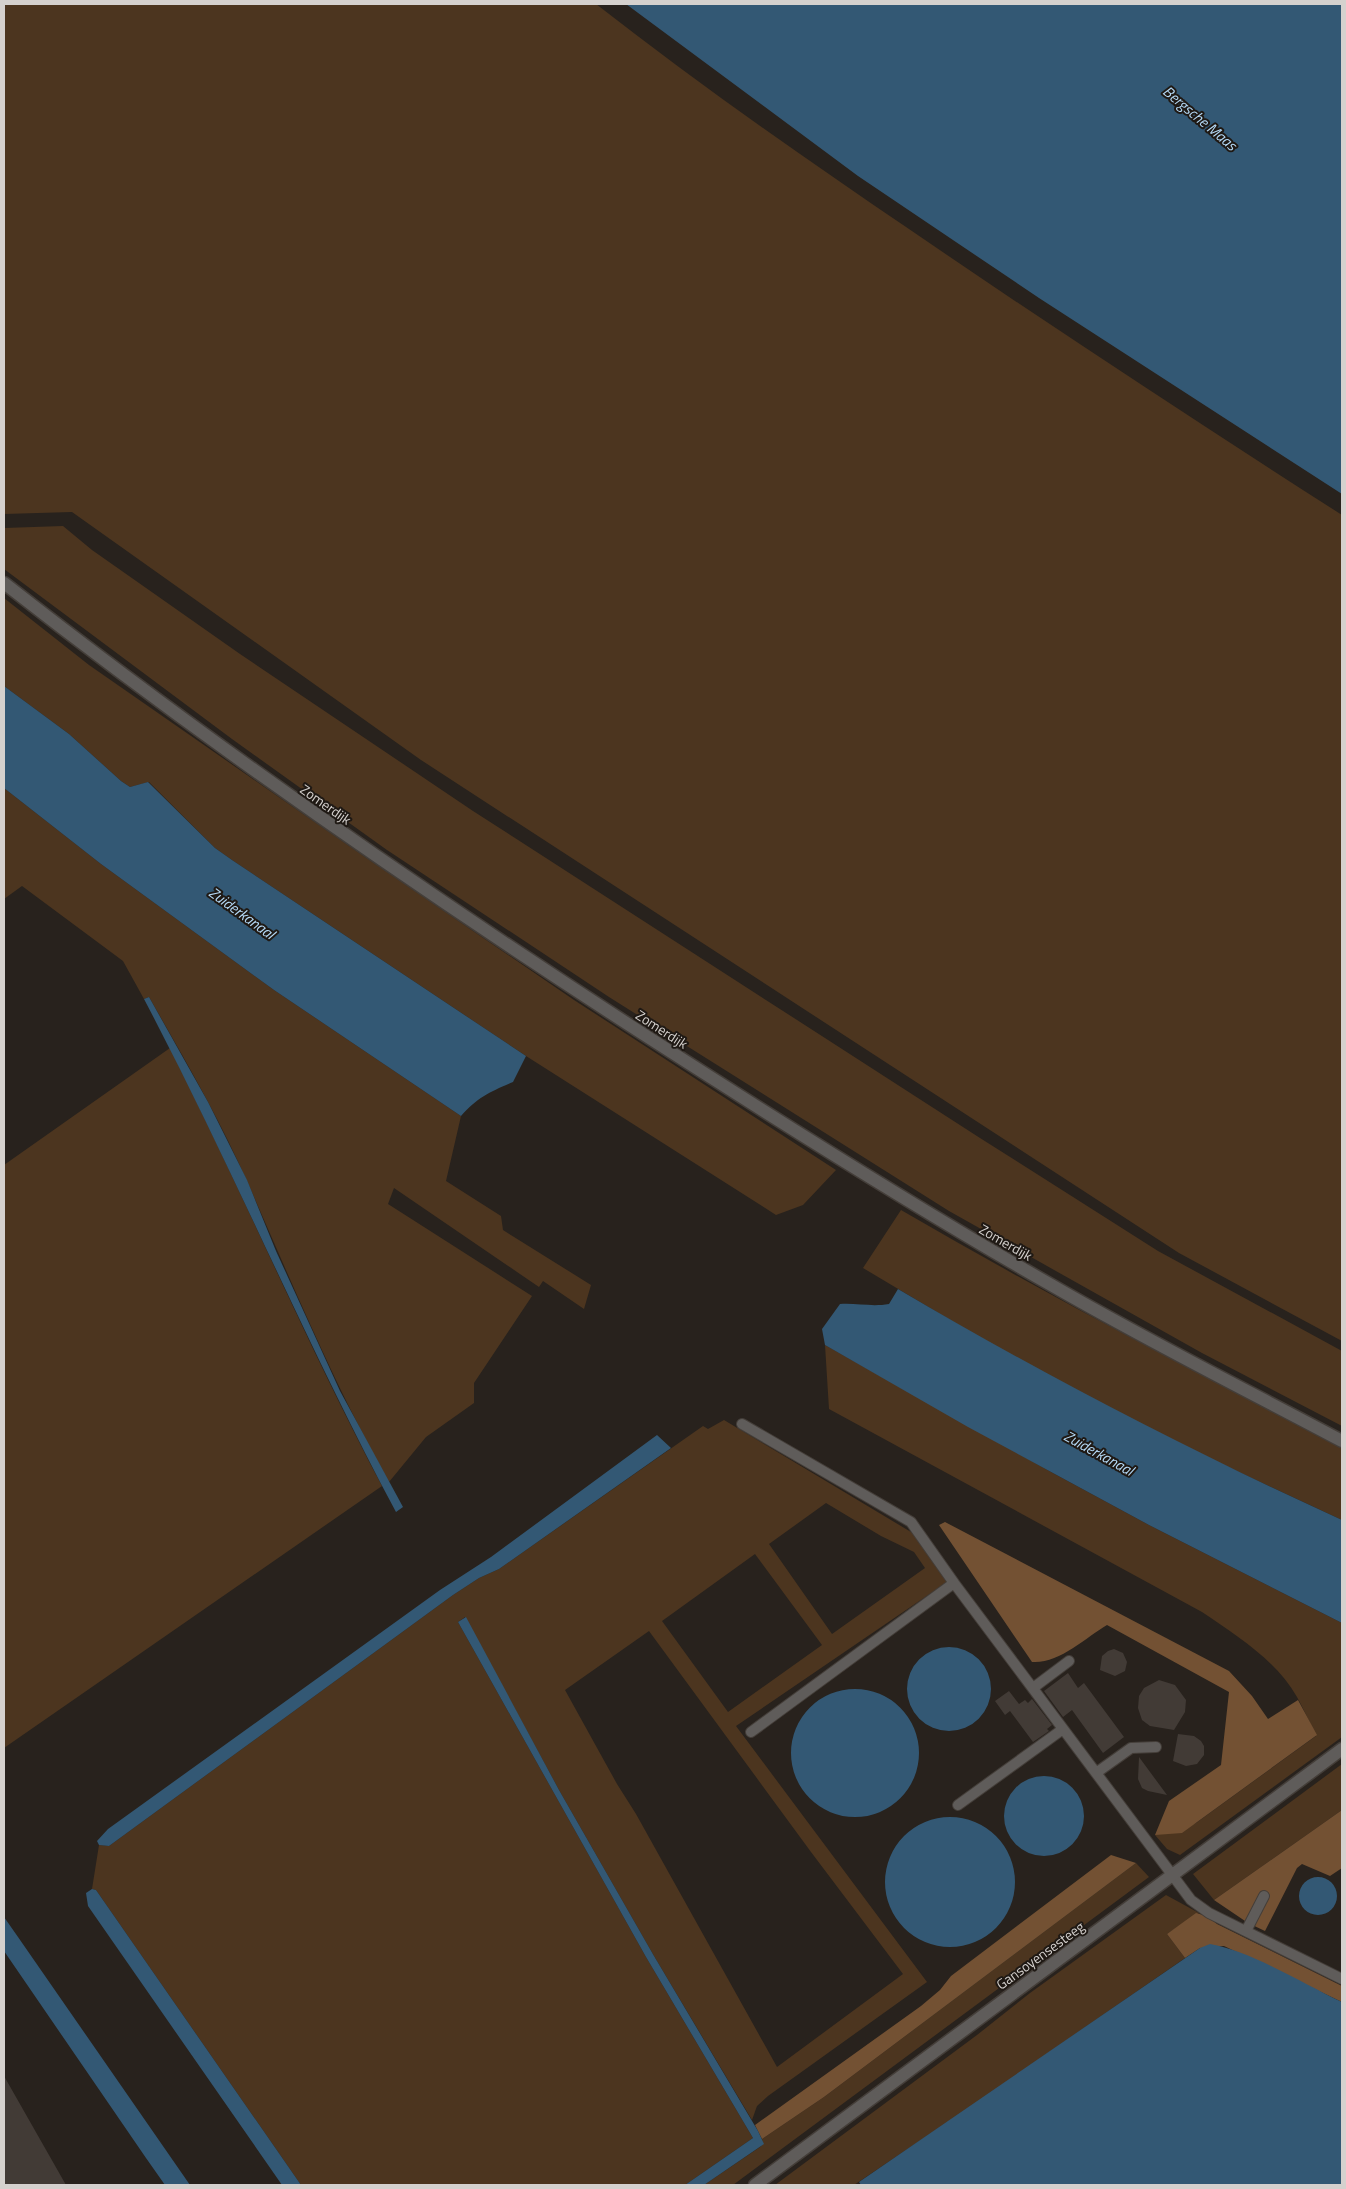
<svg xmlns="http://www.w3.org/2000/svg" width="1346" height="2189" font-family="'Titillium Web',sans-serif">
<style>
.green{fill:#4c351f;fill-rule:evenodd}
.forest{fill:#735133}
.water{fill:#335874}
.building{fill:#423b36}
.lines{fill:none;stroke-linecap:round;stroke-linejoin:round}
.service-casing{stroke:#443e39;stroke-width:12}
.tertiary-casing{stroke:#443e39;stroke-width:15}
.service{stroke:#5f5c5a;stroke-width:10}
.tertiary{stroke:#5f5c5a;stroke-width:12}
.labels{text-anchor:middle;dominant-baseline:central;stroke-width:4;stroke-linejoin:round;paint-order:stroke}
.street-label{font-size:14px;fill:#d5d1ce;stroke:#1f1914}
.water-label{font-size:15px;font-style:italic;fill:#b5daf7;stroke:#1f1914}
</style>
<rect width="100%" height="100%" fill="#28221d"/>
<path class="green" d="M4 4H596C697 83 803 157 909 229 1052 327 1197 422 1342 515V1341L1179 1253 421 760 72 512 4 514Z
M63 526 92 550 240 654 473 811 980 1138 1158 1251 1342 1351V1426L1202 1353 949 1211 609 997 387 850 232 739 4 569V528Z
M4 598 89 665 365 857 574 1000 836 1170 803 1205 776 1215 526 1056 232 860 215 848 149 782 130 787 121 781 69 734 4 686Z
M4 788 101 864 274 990 461 1116 446 1181 501 1216 503 1230 591 1285 584 1309 543 1281 539 1287 394 1188 388 1204 532 1296 474 1383V1403L426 1437 389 1482C334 1385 292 1283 247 1181 219 1118 184 1058 149 997L144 999 123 961 22 886 4 899Z
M170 1048C243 1193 306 1343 382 1486L4 1748V1165Z
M901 1210C1045 1294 1193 1371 1342 1447V1520L1198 1453 1126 1416 999 1349 863 1268Z
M825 1345 1051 1472 1149 1525 1342 1623V1737L1180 1855 1167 1849 1155 1835 1196 1823 1316 1736C1310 1723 1304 1710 1297 1697 1276 1660 1237 1636 1202 1612L829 1409Z
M724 1420 931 1544 953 1578 736 1726 927 1982 768 2096 757 2106 752 2120 654 1956 559 1790 465 1617 458 1622 646 1957 753 2138 685 2185H301L96 1890 92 1889 99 1845 109 1846 453 1595 479 1578 499 1569 703 1426 708 1429ZM826 1503 881 1536 914 1552 925 1568 832 1634 769 1544ZM755 1554 822 1645 728 1712 662 1621ZM649 1631 811 1852 903 1974 777 2067 636 1814 617 1784 565 1690Z
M1342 1764V1810L1214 1900 1193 1874Z
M1136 1863 1149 1877 733 2185H704L760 2147 763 2144 762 2139 824 2097Z
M1166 1895 1199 1913 1167 1934 1185 1958 970 2107 854 2185H775L977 2035 1030 1993Z"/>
<path class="forest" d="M945 1522 1229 1671 1252 1696 1268 1719 1298 1700 1317 1735 1182 1833 1155 1835 1169 1801 1221 1765 1229 1692 1107 1625C1085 1638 1059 1664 1032 1662L939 1525Z
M1342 1810V1868L1330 1876 1302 1864 1297 1868 1265 1931 1248 1923 1214 1900Z
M1111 1855 1136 1863 824 2097 762 2139 755 2125 921 2006 940 1990 951 1976Z
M1196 1913 1207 1916 1217 1924 1342 1986V2002L1224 1946 1200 1948 1185 1958 1167 1934Z"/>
<path class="water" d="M626 4H1342V494L1039 298 858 176Z
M4 686 69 734 121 781 130 787 148 782 215 848 232 860 526 1056 513 1082C490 1092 478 1097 461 1116L274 990 101 864 4 788Z
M149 997 208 1102 247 1180 276 1251 340 1391 403 1507 396 1512C306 1344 233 1168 144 999Z
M898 1289C1042 1374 1190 1451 1342 1520V1623L1149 1525 968 1427 825 1345 822 1329 840 1304C857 1303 872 1307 889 1304Z
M657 1435 671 1448 499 1569 479 1578 453 1595 109 1846 99 1845 97 1841 108 1829 440 1590 491 1557Z
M466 1617 559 1790 654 1956 758 2131 764 2144 704 2185H685L753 2138 646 1957 458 1622Z
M907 1689a42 42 0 1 1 84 0a42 42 0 1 1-84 0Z
M791 1753a64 64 0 1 1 128 0a64 64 0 1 1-128 0Z
M1004 1816a40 40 0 1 1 80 0a40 40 0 1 1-80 0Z
M885 1882a65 65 0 1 1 130 0a65 65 0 1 1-130 0Z
M1299 1896a19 19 0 1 1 38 0a19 19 0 1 1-38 0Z
M92 1889 96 1890 301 2185H282L88 1906 86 1893Z
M4 1917 18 1937 190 2185H165L146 2158 4 1951Z
M1210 1944C1251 1951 1304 1984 1342 2002V2185H861L859 2182 1200 1948Z"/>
<path class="building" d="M1114 1649 1123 1653 1127 1662 1125 1671 1115 1676 1100 1670 1102 1656 1108 1651Z
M1068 1673 1078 1688 1084 1683 1124 1737 1103 1753 1072 1710 1063 1717 1044 1691Z
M1159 1680 1175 1685 1186 1700 1185 1712 1174 1730 1150 1726 1142 1720 1138 1708 1139 1696 1144 1688Z
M1009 1691 1019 1704 1025 1700 1028 1703 1032 1699 1052 1725 1047 1729 1049 1731 1033 1742 1010 1711 1005 1715 995 1701Z
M1178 1734 1194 1736 1201 1741 1204 1746V1755L1197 1764 1186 1766 1173 1761Z
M1139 1757 1167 1795 1148 1791 1142 1788 1138 1779Z
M4 2076 66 2185H4Z"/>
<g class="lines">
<g class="service-casing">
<path id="service" d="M742 1424 911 1522 954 1583
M1033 1688 1069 1661
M751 1732 954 1583 1191 1900 1209 1913 1342 1979
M1096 1773 1131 1748 1156 1747
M958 1805 1063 1729
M1246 1931 1264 1896"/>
</g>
<g class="tertiary-casing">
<path id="tertiary" d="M4 583C212 746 429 896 651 1039 783 1124 916 1208 1053 1286 1148 1341 1246 1390 1342 1441
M755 2185 1342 1749"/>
</g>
<use href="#service" class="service"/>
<use href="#tertiary" class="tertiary"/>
</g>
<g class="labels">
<g class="street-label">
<text transform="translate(326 804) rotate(35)">Zomerdijk</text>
<text transform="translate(662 1029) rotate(33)">Zomerdijk</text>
<text transform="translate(1006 1242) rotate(30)">Zomerdijk</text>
<text transform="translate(1040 1955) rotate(-36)">Gansoyensesteeg</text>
</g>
<g class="water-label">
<text transform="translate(1200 118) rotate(40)">Bergsche Maas</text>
<text transform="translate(242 913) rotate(36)">Zuiderkanaal</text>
<text transform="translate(1099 1453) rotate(29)">Zuiderkanaal</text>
</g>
</g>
<rect width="1346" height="2189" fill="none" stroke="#d5d1ce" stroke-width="10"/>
</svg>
